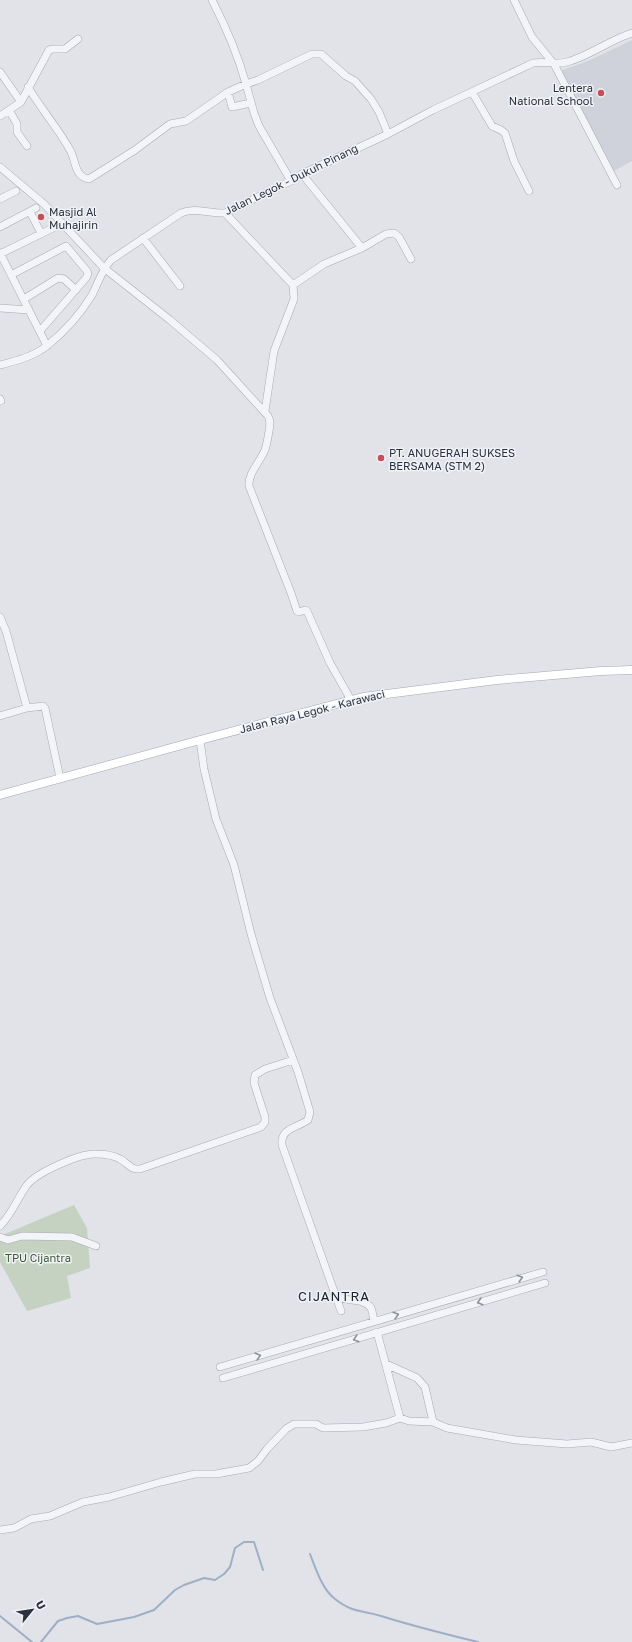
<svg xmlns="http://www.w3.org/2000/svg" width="632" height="1642" font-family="'Golos Text',sans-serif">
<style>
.built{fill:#cfd2da}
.green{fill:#c5d2c2}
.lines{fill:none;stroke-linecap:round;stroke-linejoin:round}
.stream{stroke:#9eafc6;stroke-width:2}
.minor-casing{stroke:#a6aab2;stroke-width:8}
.major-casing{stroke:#a1a7b3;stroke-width:9}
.minor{stroke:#f3f4f7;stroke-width:7}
.major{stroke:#fff;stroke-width:8}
.oneway{stroke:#8e929b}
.poi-dot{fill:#c64d5a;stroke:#f0f2f6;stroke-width:1.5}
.labels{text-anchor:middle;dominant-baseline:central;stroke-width:3;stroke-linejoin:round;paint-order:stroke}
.poi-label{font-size:11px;fill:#2a313f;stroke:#f0f2f6;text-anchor:start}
.street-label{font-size:11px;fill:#2a313f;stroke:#f0f2f6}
.park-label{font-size:11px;fill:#3d5a38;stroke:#f0f2f6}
.quarter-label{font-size:13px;letter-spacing:1px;fill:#1c2230;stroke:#f0f2f6}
</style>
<rect width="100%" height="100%" fill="#e1e3e8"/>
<path class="built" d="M632 40V161L614 171 560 71 588 61Z"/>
<path class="green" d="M74 1205 87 1228 90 1268 67 1276 71 1298 27 1311 0 1262V1236Z"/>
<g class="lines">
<path class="stream" d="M310 1554C316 1569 322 1589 335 1599 353 1613 361 1610 381 1616 413 1626 445 1634 478 1642
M0 1616 32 1642
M41 1642 58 1621 67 1618 78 1616 97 1624 134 1617 154 1610 175 1590 184 1585 204 1578 215 1580 224 1574 230 1567 235 1548 244 1542H254L263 1570"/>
<g class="minor-casing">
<path id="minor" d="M212 0C227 29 237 52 246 84L228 92 232 107 251 103
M514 0 532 37 554 64 617 185
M0 72 21 102 49 50 53 49H65L78 39
M28 87C41 109 58 128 70 150 76 160 74 177 89 179L135 150 170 124 186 121 228 92
M472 92 492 126 501 130 505 133 514 161 529 191
M9 110 17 124V132L27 146
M0 116 21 102
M0 167 44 204 104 268 170 320 217 360 268 416C271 421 270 426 269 431 268 437 267 444 265 450 260 462 248 473 249 486L291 593 297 611 299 612 305 610 307 611 330 663 351 700
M291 181 259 126 254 113 246 84 258 80 312 54H321L346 76 355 81 371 99 379 112 388 134
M0 199 16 191
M30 212 41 233
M225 213 293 285 324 264 362 248 302 174
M0 227 36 208
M143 238 180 286
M362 248 386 234 394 233 399 237 411 259
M0 253 47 346
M0 254 55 227
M11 275 66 246 87 271 88 274 86 278 40 331
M24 299 58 278 64 279 76 290
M0 308 29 310
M0 365C16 361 35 356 48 345 64 332 81 313 92 295 98 283 102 270 111 260L181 213C195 207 210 214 225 213L291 181 302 174 388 134 433 110 533 63C544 61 556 65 567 62 590 56 609 40 632 33
M0 399 1 401
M265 411 274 351 294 299 293 285
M0 617 6 631 27 708
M0 716 27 708 43 706 45 708 60 778
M200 740 204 769 216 819 234 865 251 934 270 998 298 1072 310 1112 308 1120C297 1128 280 1128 282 1145L341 1311
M0 1226C12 1214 17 1199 27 1185 36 1173 80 1153 96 1154 103 1154 113 1155 120 1159 128 1163 130 1170 140 1169L261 1127 265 1122V1117L254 1083 255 1075 265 1069 293 1060
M0 1237 8 1240 22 1236 72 1237 96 1246
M335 1295C346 1303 364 1297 371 1308 373 1312 373 1317 374 1321
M377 1332 400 1418
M386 1364 417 1378 425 1387 433 1422
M220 1367 543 1272
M223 1378 545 1283
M0 1530 14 1528 31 1519 50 1516 83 1502 109 1497 161 1482 195 1474H216L249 1468 258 1461 267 1449 286 1429 294 1424H316L323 1428 363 1427 386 1423 400 1418 409 1421 433 1422 447 1428 516 1440 567 1444 591 1442 611 1447 632 1443"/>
</g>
<g class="major-casing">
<path id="major" d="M0 795 200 740 363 697 497 680 601 671 632 670"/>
</g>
<use href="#minor" class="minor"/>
<use href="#major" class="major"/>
</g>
<defs><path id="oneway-chevron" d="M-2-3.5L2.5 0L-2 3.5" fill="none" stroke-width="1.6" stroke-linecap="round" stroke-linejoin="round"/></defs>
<g class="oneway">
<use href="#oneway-chevron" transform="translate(520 1278) rotate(-16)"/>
<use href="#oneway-chevron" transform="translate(480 1302) rotate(164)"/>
<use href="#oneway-chevron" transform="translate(396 1315) rotate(-16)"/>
<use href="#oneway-chevron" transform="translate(356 1339) rotate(163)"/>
<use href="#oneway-chevron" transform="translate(258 1356) rotate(-16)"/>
</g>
<g class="poi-dot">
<circle cx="601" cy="93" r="4"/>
<circle cx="41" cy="217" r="4"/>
<circle cx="381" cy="458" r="4"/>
</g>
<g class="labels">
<g class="poi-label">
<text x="593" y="87" text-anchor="end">Lentera<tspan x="593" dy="13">National School</tspan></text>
<text x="49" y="211">Masjid Al<tspan x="49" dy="13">Muhajirin</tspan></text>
<text x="389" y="452">PT. ANUGERAH SUKSES<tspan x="389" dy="13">BERSAMA (STM 2)</tspan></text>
</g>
<g class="street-label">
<text transform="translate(291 179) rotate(-26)">Jalan Legok - Dukuh Pinang</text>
<text transform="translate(312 711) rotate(-14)">Jalan Raya Legok - Karawaci</text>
</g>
<g class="park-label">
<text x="38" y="1257">TPU Cijantra</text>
</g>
<g class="quarter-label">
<text x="334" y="1296">CIJANTRA</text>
</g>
</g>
<g transform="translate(32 1610) rotate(60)" stroke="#f0f2f6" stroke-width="3" paint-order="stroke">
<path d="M0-3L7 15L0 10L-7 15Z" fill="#2a313f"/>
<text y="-6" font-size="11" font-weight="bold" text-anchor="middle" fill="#2a313f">U</text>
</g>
</svg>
